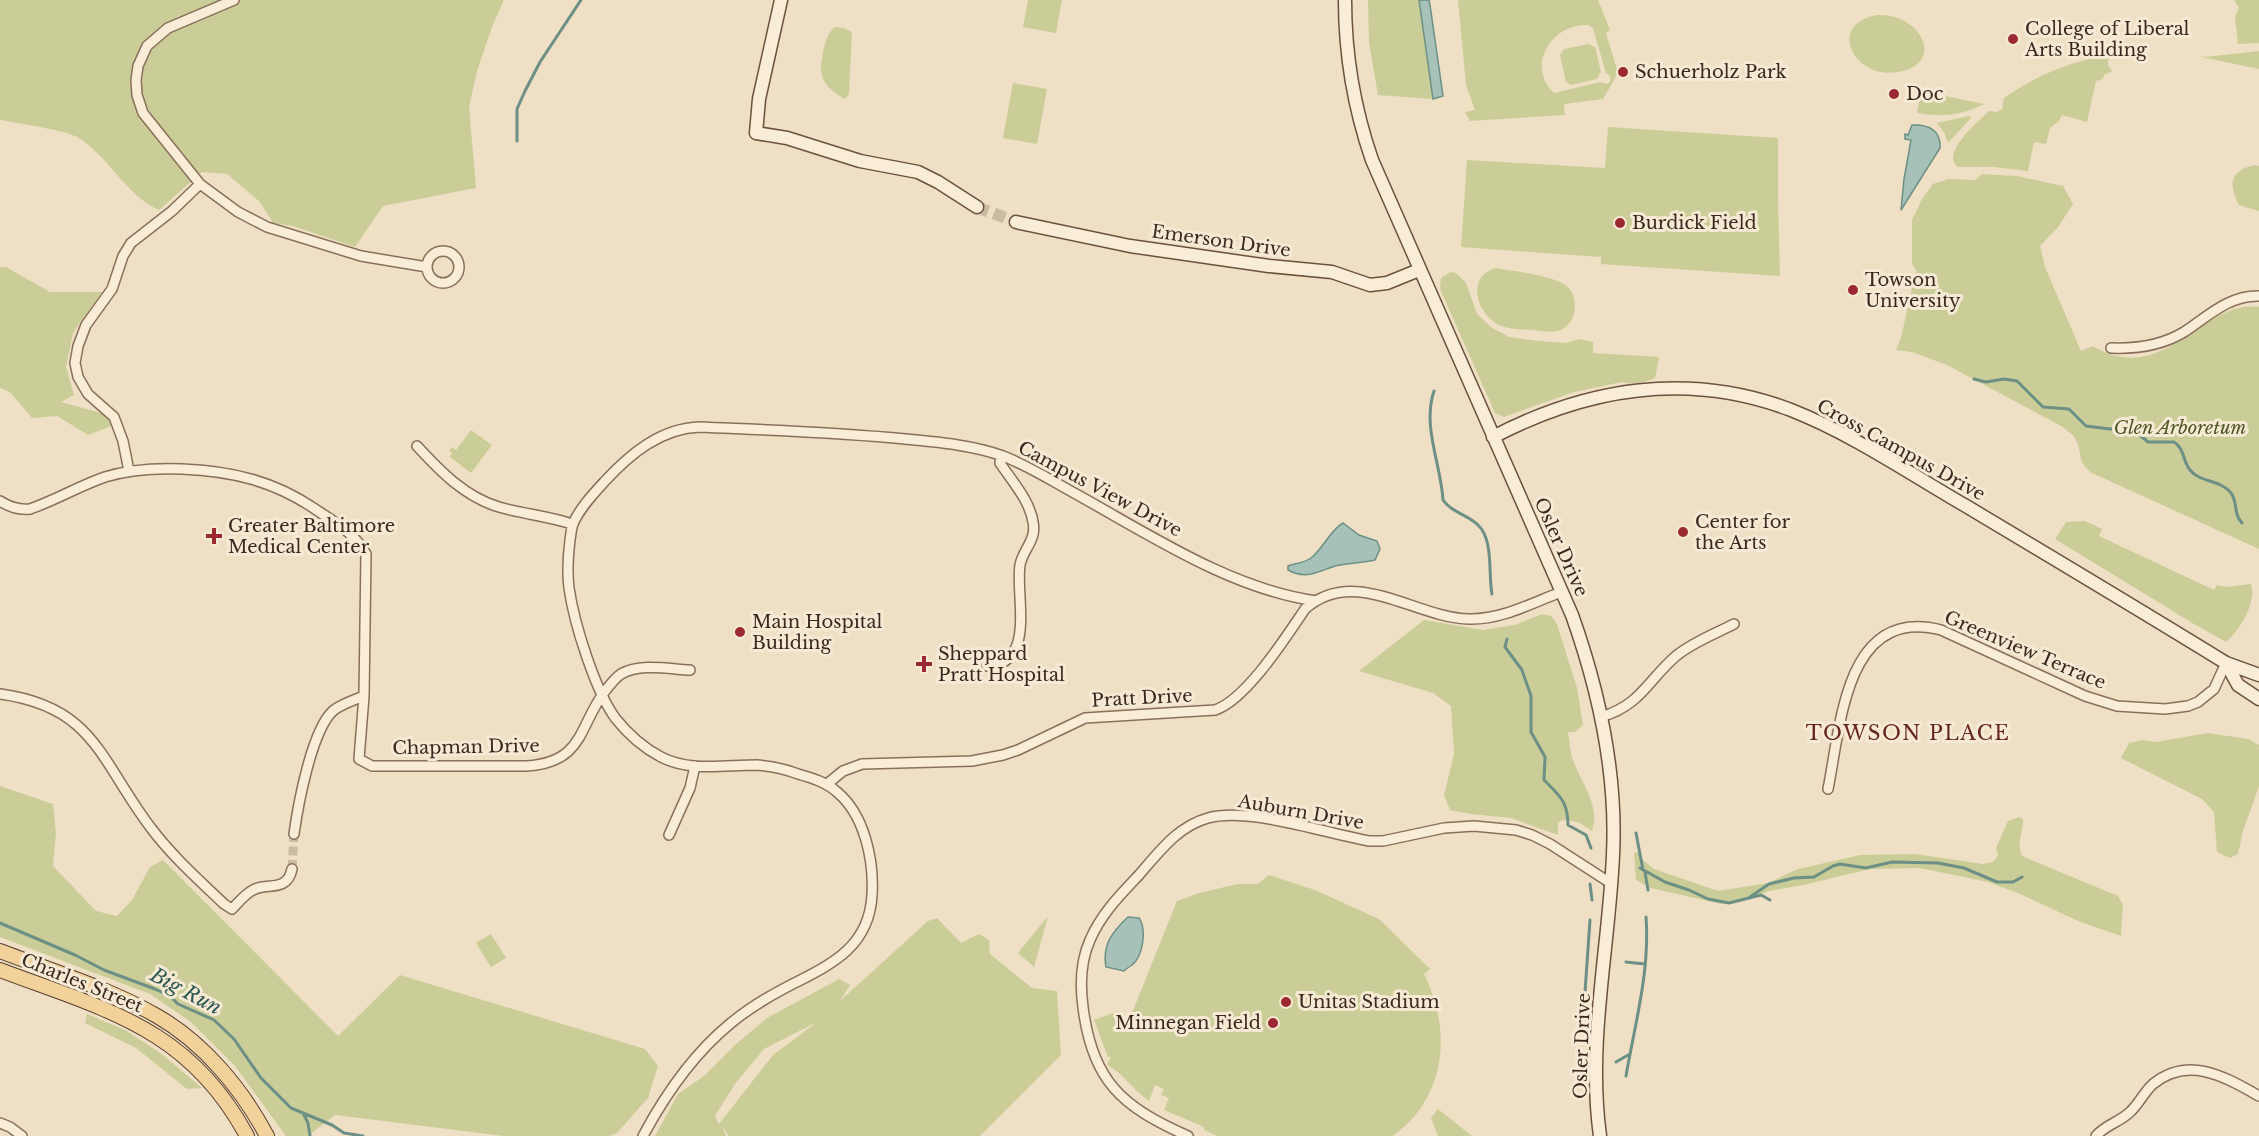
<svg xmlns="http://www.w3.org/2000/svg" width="2259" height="1136" font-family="'Libre Baskerville',serif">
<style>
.green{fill:#cbcd98;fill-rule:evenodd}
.water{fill:#a6c2b8;stroke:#6c9085;stroke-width:1.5}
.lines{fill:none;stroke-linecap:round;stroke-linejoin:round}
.stream{stroke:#6c9085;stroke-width:3}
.street-tunnel{stroke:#cbbba3;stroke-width:9;stroke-dasharray:9 4.5;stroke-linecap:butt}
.secondary-tunnel{stroke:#cbbba3;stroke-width:12;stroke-dasharray:12 6;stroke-linecap:butt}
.street-casing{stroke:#8a705a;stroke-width:12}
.secondary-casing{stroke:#6c513d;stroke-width:15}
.primary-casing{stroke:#573e2e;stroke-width:16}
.street{stroke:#f9edd7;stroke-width:9}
.secondary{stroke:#f9edd7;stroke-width:12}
.primary{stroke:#f2d19b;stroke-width:14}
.poi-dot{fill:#9a2932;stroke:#f6ead4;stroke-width:2}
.labels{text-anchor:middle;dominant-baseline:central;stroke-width:6;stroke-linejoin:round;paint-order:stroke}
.poi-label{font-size:18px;fill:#39291e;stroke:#f6ead4;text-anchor:start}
.street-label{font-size:18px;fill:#39291e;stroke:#f6ead4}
.park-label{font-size:18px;font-style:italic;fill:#4d5625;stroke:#f6ead4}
.neighbourhood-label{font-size:20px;letter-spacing:1.5px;fill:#67271d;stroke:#f6ead4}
.water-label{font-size:20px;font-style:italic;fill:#2d5953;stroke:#f6ead4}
</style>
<rect width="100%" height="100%" fill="#efdfc4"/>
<path class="green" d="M0 0H504L492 27 477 71 469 107 476 188 383 206 355 247 293 226 273 223 260 202 227 174 202 172 159 210C125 195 109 156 77 137 64 130 17 123 0 120Z
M1028 0H1062L1056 33 1023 27Z
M1368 0H1419L1433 99 1378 95 1369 43Z
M1458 0H1598L1610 30 1606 33 1618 73 1603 99 1564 104 1565 115 1470 121 1465 112 1475 110 1466 85ZM1588 25 1593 28 1606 73 1610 76V82L1607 84 1600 82 1554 93C1525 66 1552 23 1588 25Z
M2234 0H2259V43L2238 44 2235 17 2239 8Z
M1877 15C1922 13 1946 64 1898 72 1855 80 1825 25 1877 15Z
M834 27 844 28 852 32 849 94 845 99C824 87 817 77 823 53 825 42 827 35 834 27Z
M1588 44 1595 47 1601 72 1597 79 1571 85 1566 82 1560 55 1564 49Z
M2259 51V69L2197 56 2205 57Z
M2115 54 2108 60V65L2112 71 2104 75 2103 79 2096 81 2087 122 2062 115 2059 121 2050 128 2046 144 2034 142 2028 171 1993 167H1958C1940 153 1978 122 1989 111L1997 112 2002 109 2004 98C2038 74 2074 60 2115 54Z
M1013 83 1047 89 1037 144 1003 138Z
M1921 91 1984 104C1961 116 1942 117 1917 113Z
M1969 116 1971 118 1948 143 1945 134 1937 123Z
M1608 127 1778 138V199L1780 276 1601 264V257L1461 247 1467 160 1605 168Z
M2254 165 2259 166V211L2239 205C2228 184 2230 171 2254 165Z
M1982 174 2017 176 2063 186 2073 204 2058 227 2040 246 2045 267 2081 351 2093 346C2165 389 2201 299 2259 307V549L2092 473C2075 461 2084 451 2074 437 2072 434 2066 430 2063 427L1947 365 1912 352 1896 350 1901 338 1916 270 1912 264V220L1922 199 1933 184 1948 179 1975 180Z
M0 267H6L50 292H102L73 333 66 367 74 395 61 402 108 415 114 425 88 435 57 416 32 418 10 392 0 388Z
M1496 268C1518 272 1544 274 1564 284 1580 293 1578 323 1561 330 1553 333 1542 331 1533 330 1522 329 1508 330 1497 324 1475 311 1467 276 1496 268Z
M1450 272 1456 273 1466 283 1477 314 1492 328 1502 333 1509 337 1538 341 1566 343 1579 339 1593 342V353L1659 357 1655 378C1645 383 1632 385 1622 382L1574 392 1504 417 1495 413 1491 404 1440 289 1441 278Z
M471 430 492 445 471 473 450 457 452 453 449 451 452 447 456 450Z
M2085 521 2102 529 2099 536 2214 590 2217 585 2227 587 2251 584C2257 602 2240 630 2226 642L2194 624 2055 539 2066 522Z
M1542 614 1551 616 1557 624 1577 688 1583 725 1575 732H1568C1570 743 1570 755 1575 765 1584 787 1600 807 1592 831L1578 822 1562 820 1558 823V835L1511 818 1471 814 1450 810 1444 795 1454 754 1451 706 1433 693 1359 671 1424 620 1483 630 1515 625Z
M2208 733 2248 739 2259 745V786L2243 831 2238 854 2230 858 2217 852 2214 812 2202 799 2121 758 2129 743 2143 740 2156 742Z
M0 786 53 804 56 833 53 866 96 911 117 916 132 900 150 867 163 860 338 1036 400 975 645 1049 658 1066 648 1098 617 1133 610 1136H503L335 1115 308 1136H286L235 1066 191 1022 150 994 0 937Z
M2019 817 2023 819C2023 836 2016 840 2022 856L2118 896 2123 905 2121 936 2078 921 2018 893 1988 882 1920 868 1870 869 1803 885 1769 891 1751 899 1721 904 1651 888 1636 880 1634 853 1640 851 1643 860 1654 869 1718 891 1768 883 1798 869 1860 855 1915 854 1983 864 1993 862 1998 855 1996 848 2008 821Z
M1269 875 1315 890 1379 919 1430 969 1424 974C1452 1030 1447 1097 1393 1136H1217L1204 1130V1127L1164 1110 1169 1098 1161 1095 1164 1089 1155 1085 1149 1101C1134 1091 1122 1072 1107 1065L1111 1057H1108L1094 1020 1118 1011 1124 1023H1128L1177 901 1199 893 1238 884H1258Z
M1048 916 1034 967 1018 953Z
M937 918 961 943 979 934 989 940 990 954 1032 988 1057 991 1061 1055 980 1136H729L722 1127 726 1136H655L678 1094 704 1076 735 1045 767 1018 839 979 850 985 840 1001 928 921ZM817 1022 773 1055 719 1124 715 1116 735 1084 764 1049Z
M491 934 506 958 491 967 476 943Z
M87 1014 127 1031 163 1055 202 1088 187 1089 136 1048 85 1023Z
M1438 1109 1472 1136H1438L1431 1118Z"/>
<path class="water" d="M1419 0H1429L1430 5 1443 96 1433 99Z
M1912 125C1928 124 1941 130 1940 148L1901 210 1904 179 1911 140 1905 139V134L1908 135Z
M1343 523 1359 535 1377 541 1380 549 1375 560C1362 563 1348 563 1335 566 1317 572 1306 580 1288 570V566C1296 563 1304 563 1311 558 1322 550 1332 528 1343 523Z
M1128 917 1139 918C1147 930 1143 956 1132 965 1129 967 1126 969 1124 971L1106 967C1102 945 1112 932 1128 917Z"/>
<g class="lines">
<path class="stream" d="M517 141V109L525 91 540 62 581 0
M1974 379 1986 382 2004 379 2017 381 2043 407 2069 409 2086 426 2110 429 2130 427 2148 442H2174C2185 449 2182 460 2190 470 2200 483 2220 479 2231 493 2238 502 2233 514 2242 523
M1434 391C1422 427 1441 464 1443 500 1452 513 1467 514 1478 525 1494 540 1488 574 1492 594
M1507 639 1505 647 1522 670 1531 696V732L1545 757 1544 780C1560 796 1568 802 1568 825L1586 835 1591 848
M1636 833 1643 870
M1640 868 1665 882 1689 890 1708 899 1729 903 1761 895 1770 900
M1645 872 1648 890
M1590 884 1592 900
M1750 897 1769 884 1794 878 1814 877 1833 866 1840 864 1866 868 1892 862 1938 863 1964 868 1997 882H2013L2022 877
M0 923 75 955 104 970 155 989 170 996 178 1004 214 1020 234 1039 261 1078 291 1108 332 1125 344 1133 363 1136
M1626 962 1645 964
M1585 992 1590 920
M1616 1062 1630 1054
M1626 1076C1635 1023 1650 972 1646 917
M304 1115 308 1123 310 1136"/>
<path class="street-tunnel" d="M292 869 294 834"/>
<path class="secondary-tunnel" d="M977 207 1016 222"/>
<g class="street-casing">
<path id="street" d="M234 0 168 28 147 46 138 66 136 80 137 95 143 113 200 184 238 212 267 227 361 256 427 267
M427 267a16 16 0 1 1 32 0a16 16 0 1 1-32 0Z
M2111 348C2136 349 2161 346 2184 332 2207 317 2229 295 2259 296
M417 446C440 471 465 497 499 507 523 514 548 516 572 524
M129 471 123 441 114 417 88 394 78 377 75 363 78 346 86 325 112 289 123 256 131 243 172 211 200 184
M0 501C10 507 18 510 30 509 56 500 79 486 105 477 131 469 156 468 182 469 232 471 274 481 315 509 334 522 355 533 366 554L364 696 359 759 372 766H527C584 762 578 727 605 691 610 685 615 678 621 674 640 663 669 669 690 670
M987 666C1037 664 1015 596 1020 565 1023 549 1037 540 1033 522 1030 501 1012 481 1000 463L1001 456
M0 694C95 707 100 761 151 828 172 856 199 880 224 904L232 909C238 903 245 894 253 890 267 882 287 893 292 869
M1601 717C1641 705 1647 681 1676 656 1693 642 1715 634 1734 624
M827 784 843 771 862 764 972 761 1003 755 1018 750 1085 718 1215 710C1246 700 1286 637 1305 609 1355 565 1415 618 1469 619 1501 620 1532 603 1561 592
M1828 789C1841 725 1845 606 1941 630L2085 696 2117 706 2165 709 2188 706 2198 702 2214 689 2226 663
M294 834C298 805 312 728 334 710 342 704 354 700 364 696
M669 835 690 788 695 766
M0 1123 10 1127 22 1136
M643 1136C666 1093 693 1054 731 1023 748 1009 766 998 785 988 827 966 869 950 872 895 874 861 865 815 837 792 826 782 812 778 798 774 785 769 771 766 756 765 725 765 690 772 661 757 644 748 628 734 616 719 595 691 574 623 569 588 567 572 568 556 570 540 571 535 571 529 573 524 579 509 594 493 605 481 630 454 661 428 700 427 768 430 837 432 905 439 937 442 972 445 1003 456 1029 466 1052 481 1076 494 1150 535 1231 589 1316 601
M1188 1136C1122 1107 1092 1081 1083 1007 1080 985 1081 960 1090 940 1101 914 1120 895 1139 875 1159 852 1178 826 1208 818 1249 807 1325 833 1369 841H1383L1444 828 1474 826 1516 830 1532 835 1550 844 1612 884
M2096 1136C2105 1125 2120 1122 2130 1112 2139 1104 2144 1092 2153 1084 2189 1055 2225 1077 2259 1096"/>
</g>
<g class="secondary-casing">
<path id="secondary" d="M781 0 759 99 756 133 787 138 860 161 918 172 938 182 977 207
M1345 0C1345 55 1354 108 1372 160L1572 615C1599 691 1617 774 1613 855 1609 948 1587 1043 1600 1136
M1016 222 1130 246 1269 266 1332 272 1370 285 1387 283 1419 270
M1493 437C1587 388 1689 371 1791 410 1852 434 1909 473 1966 506 2053 558 2140 610 2226 663L2259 675
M2226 663 2238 685 2259 699"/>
</g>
<g class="primary-casing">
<path id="primary" d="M0 951C52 971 108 988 157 1016 204 1043 242 1089 267 1136
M0 970C106 1010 189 1028 247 1136"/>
</g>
<use href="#street" class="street"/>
<use href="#secondary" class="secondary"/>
<use href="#primary" class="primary"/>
</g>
<g class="poi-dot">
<circle cx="2013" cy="39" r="6"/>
<circle cx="1623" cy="72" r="6"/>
<circle cx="1894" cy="94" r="6"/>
<circle cx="1620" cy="223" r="6"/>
<circle cx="1853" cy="290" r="6"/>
<circle cx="1683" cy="532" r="6"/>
<path d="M211 527h6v6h6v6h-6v6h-6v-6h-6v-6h6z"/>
<circle cx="740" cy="632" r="6"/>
<path d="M921 655h6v6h6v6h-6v6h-6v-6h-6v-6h6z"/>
<circle cx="1286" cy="1002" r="6"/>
<circle cx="1273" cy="1023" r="6"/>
</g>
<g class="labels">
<g class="poi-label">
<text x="2025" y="29">College of Liberal<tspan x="2025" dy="21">Arts Building</tspan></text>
<text x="1635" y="72">Schuerholz Park</text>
<text x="1906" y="94">Doc</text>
<text x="1632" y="223">Burdick Field</text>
<text x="1865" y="280">Towson<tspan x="1865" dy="21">University</tspan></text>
<text x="1695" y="522">Center for<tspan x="1695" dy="21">the Arts</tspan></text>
<text x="228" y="526">Greater Baltimore<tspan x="228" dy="21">Medical Center</tspan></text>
<text x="752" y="622">Main Hospital<tspan x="752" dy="21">Building</tspan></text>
<text x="938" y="654">Sheppard<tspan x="938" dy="21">Pratt Hospital</tspan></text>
<text x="1298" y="1002">Unitas Stadium</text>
<text x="1261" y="1023" text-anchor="end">Minnegan Field</text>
</g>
<g class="street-label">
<text transform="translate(1221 241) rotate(8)">Emerson Drive</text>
<text transform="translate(1901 450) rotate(29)">Cross Campus Drive</text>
<text transform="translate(1100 489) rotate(28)">Campus View Drive</text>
<text transform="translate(1561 547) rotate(66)">Osler Drive</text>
<text transform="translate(2025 650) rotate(23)">Greenview Terrace</text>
<text transform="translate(1142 698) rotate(-3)">Pratt Drive</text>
<text transform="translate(466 747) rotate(-1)">Chapman Drive</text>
<text transform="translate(1301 812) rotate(10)">Auburn Drive</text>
<text transform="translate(82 983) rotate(22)">Charles Street</text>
<text transform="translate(1582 1046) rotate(-88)">Osler Drive</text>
</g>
<g class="park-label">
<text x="2180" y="428">Glen Arboretum</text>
</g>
<g class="neighbourhood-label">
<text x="1908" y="733">TOWSON PLACE</text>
</g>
<g class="water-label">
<text transform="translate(186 991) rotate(28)">Big Run</text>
</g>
</g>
</svg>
